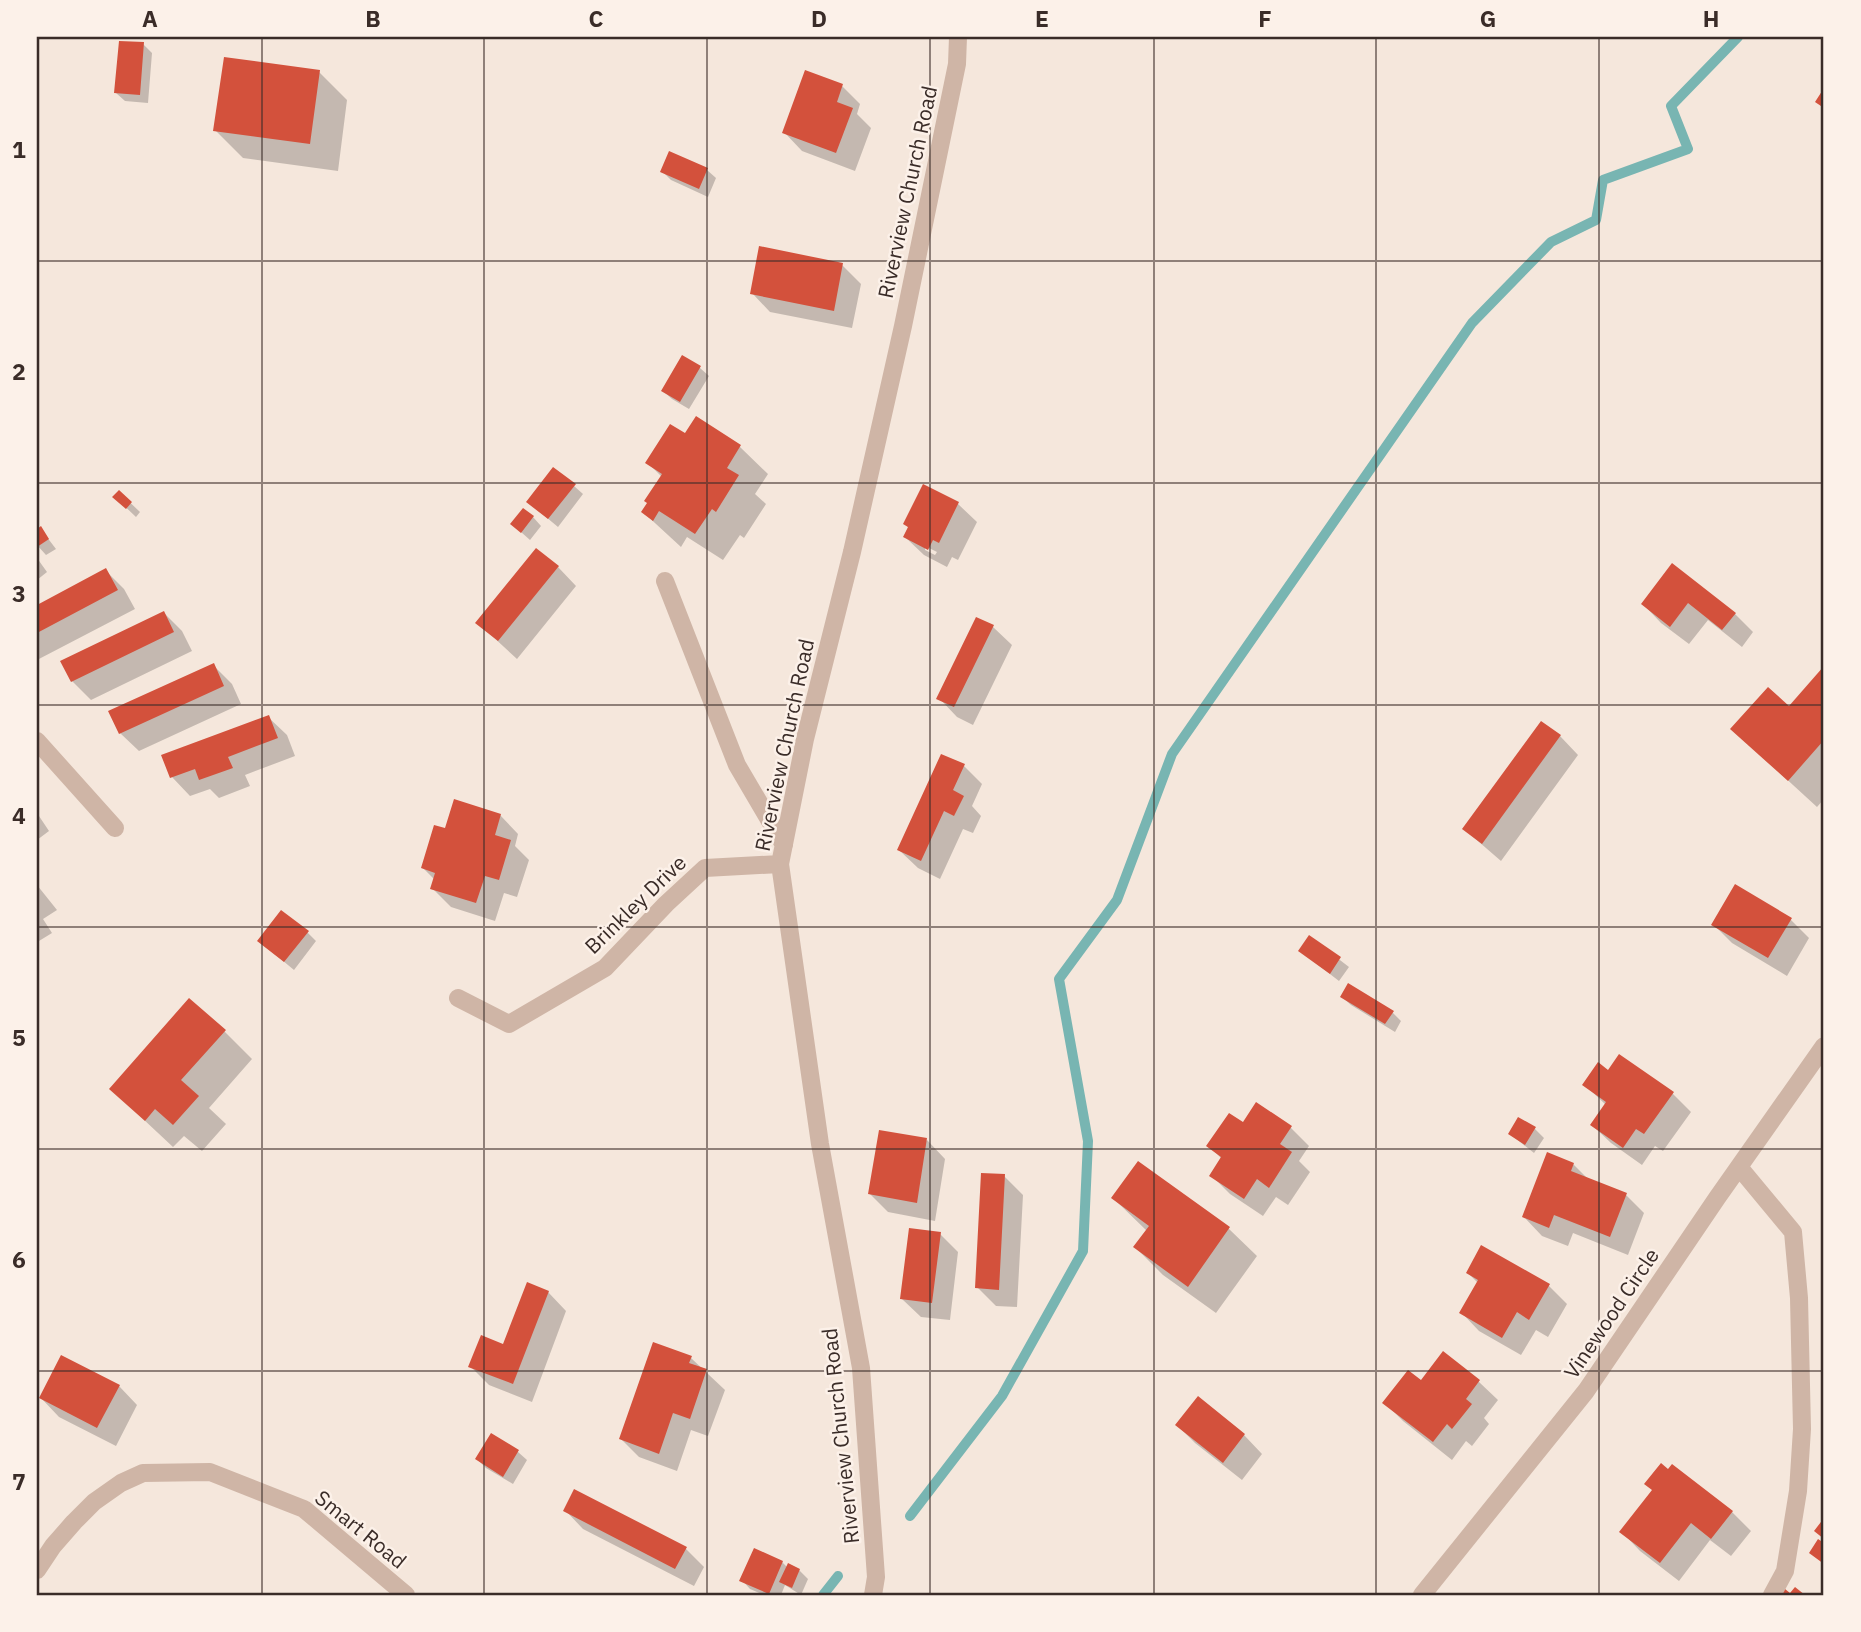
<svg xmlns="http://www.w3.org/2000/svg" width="1861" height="1632" font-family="'IBM Plex Sans',sans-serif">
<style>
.shadow{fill:#0003;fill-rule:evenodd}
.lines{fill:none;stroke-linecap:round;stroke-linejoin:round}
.stream{stroke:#78b5b2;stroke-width:10}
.building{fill:#d3513c}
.minor{stroke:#cfb5a6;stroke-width:18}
.grid{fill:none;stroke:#3a2c28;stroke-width:2;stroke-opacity:0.55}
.labels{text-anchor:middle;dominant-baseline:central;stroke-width:5;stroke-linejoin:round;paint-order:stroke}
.street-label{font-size:21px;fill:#3a2c28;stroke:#fcf1e9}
.neatline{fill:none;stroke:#3a2c28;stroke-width:2.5}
.grid-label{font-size:23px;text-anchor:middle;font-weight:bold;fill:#3a2c28}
</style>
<rect width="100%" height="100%" fill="#f5e7dc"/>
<path class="shadow" d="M143 44 152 53 148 103 125 101 116 93Z
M319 72 347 100 338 171 243 158 215 130Z
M842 86 860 104 857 114 871 128 855 171 802 151 784 132Z
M707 170 716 178 708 197 671 180 662 171Z
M842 265 861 284 852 328 770 312 752 293Z
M683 357 700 368 709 376 689 409 672 399 663 391Z
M697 418 740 447 768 474 755 494 766 504 744 538 740 535 723 560 687 537 681 547 643 512 662 477 647 462 685 436Z
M574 486 583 494 558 527 528 502Z
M924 486 958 504 977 522 958 560 952 557 947 567 924 555 905 537 909 528 905 524ZM925 546 937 552 935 555 925 550Z
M119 492 140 512 136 517 115 497Z
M533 517 541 526 530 540 512 524Z
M40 528 56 549 46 555 37 545V531Z
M37 558 47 572 37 580Z
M1673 565 1735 614 1753 632 1742 647 1708 620 1689 644 1661 623 1643 604Z
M558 567 576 586 517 659 478 623Z
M106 571 124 589 135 609 37 660V607Z
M164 613 182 631 192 651 91 700 72 681Z
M977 619 993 627 1012 645 973 725 957 717 939 698Z
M213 665 232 684 241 704 139 751 120 733Z
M1824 669V799L1817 807 1732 729 1789 708Z
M268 717 287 735 295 756 245 775 250 786 219 798 210 789 190 796 172 777Z
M1560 736 1578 755 1501 861 1464 829Z
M964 766 982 784 972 806 981 816 973 833 963 829 940 879 918 868 899 850Z
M37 813 49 831 37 840Z
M500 815 518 834 515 846 529 860 517 897 504 893 495 921 451 907 432 888 435 880 423 868 446 831Z
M37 885 57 910 43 919 52 933 39 941 37 939Z
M1791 920 1809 938 1787 976 1732 943 1713 924Z
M307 932 316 941 294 970 259 941Z
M1310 937 1349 967 1339 981 1300 951Z
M1342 997 1392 1012 1401 1021 1395 1032 1351 1005Z
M224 1031 252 1059 209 1108 226 1124 202 1151 184 1136 173 1147 111 1089Z
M1609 1073 1672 1093 1691 1112 1663 1151 1655 1146 1642 1165 1611 1143 1592 1125 1606 1105 1585 1085Z
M1243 1124 1291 1128 1309 1146 1299 1161 1310 1172 1288 1205 1276 1197 1263 1216 1230 1194 1211 1175 1222 1159 1209 1146Z
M1535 1129 1544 1138 1534 1153 1510 1134Z
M927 1140 945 1159 935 1221 888 1212 870 1194Z
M1138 1163 1229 1229 1257 1256 1216 1313 1163 1275 1135 1247 1147 1231 1113 1198Z
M1573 1164 1590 1181 1626 1195 1644 1213 1628 1255 1573 1233 1568 1246 1542 1236 1524 1217Z
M1004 1176 1023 1195 1017 1307 996 1306 977 1287Z
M940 1234 958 1252 950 1320 921 1317 902 1299Z
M1468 1273 1549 1286 1567 1304 1548 1337 1536 1330 1521 1355 1479 1331 1461 1312 1478 1283Z
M548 1292 566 1311 532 1402 489 1385 470 1366 504 1346Z
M1443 1354 1479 1382 1498 1400 1484 1418 1489 1424 1472 1446 1466 1441 1452 1460 1403 1421 1385 1403 1421 1383Z
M691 1358 725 1390 708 1436 691 1430 677 1471 639 1457 621 1439Z
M119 1386 137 1405 116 1446 59 1417 41 1398Z
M1177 1425 1244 1435 1262 1454 1242 1480 1195 1443Z
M491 1435 518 1452 527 1460 513 1484 486 1468 477 1459Z
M1672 1467 1732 1512 1751 1531 1731 1556 1710 1540 1679 1581 1640 1551 1622 1532Z
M565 1510 686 1549 704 1567 694 1586 583 1529Z
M782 1562 788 1568 799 1570 808 1579 801 1595 785 1585 781 1595H764L750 1589 742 1580Z"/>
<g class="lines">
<path class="stream" d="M910 1516 1002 1396 1083 1251 1088 1141 1059 979 1117 900 1172 754 1472 323 1551 242 1596 220 1603 180 1688 149 1671 106 1738 37
M823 1595 838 1576"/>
</g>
<path class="building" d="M119 41 144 42 140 95 114 93Z
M224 57 320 70 310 144 213 131Z
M805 70 843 84 837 102 853 108 836 153 782 133Z
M1824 88V108L1815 102Z
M669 151 708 168 699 189 660 172Z
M759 246 843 263 834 311 750 294Z
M682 355 701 366 680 402 661 391Z
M696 416 741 445 727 468 739 475 716 512 712 509 695 534 659 511 653 521 641 512 647 503 644 501 662 474 645 463 670 424 685 433Z
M553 467 576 484 548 519 526 502Z
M923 484 959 502 939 543 933 540 928 550 903 537 908 527 903 524Z
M119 490 132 502 126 509 112 497Z
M523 508 534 516 521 533 510 524Z
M41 526 49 539 37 547V529Z
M536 548 559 566 498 641 475 623Z
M1672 563 1736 613 1722 630 1688 603 1670 627 1641 604Z
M106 568 118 590 37 633V605Z
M164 611 174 632 71 682 60 661Z
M976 617 994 625 954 707 936 699Z
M214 663 224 686 119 734 108 711Z
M1824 666V740L1788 781 1730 729 1768 687 1789 706Z
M269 715 278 738 228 757 233 768 199 780 195 769 170 778 161 755Z
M1541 721 1561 735 1482 844 1462 829Z
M941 754 965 764 953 790 964 796 954 816 944 811 921 861 897 850Z
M454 799 501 814 495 835 511 840 499 880 485 876 476 903 430 889 435 873 421 868 434 825 445 828Z
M1735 884 1792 918 1768 958 1711 925Z
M281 910 309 931 284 962 257 941Z
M1309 935 1341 957 1330 974 1298 951Z
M1348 983 1394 1011 1385 1024 1340 997Z
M189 998 226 1030 181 1080 199 1096 173 1125 155 1109 145 1121 109 1089Z
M1619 1054 1674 1092 1644 1134 1636 1129 1623 1148 1590 1125 1606 1102 1582 1085 1598 1062 1608 1070Z
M1256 1102 1292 1126 1280 1144 1292 1152 1269 1188 1257 1179 1244 1199 1209 1176 1221 1157 1206 1146 1229 1113 1243 1122Z
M1518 1117 1536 1127 1525 1145 1508 1134Z
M879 1130 927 1138 917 1203 868 1194Z
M1547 1152 1574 1163 1571 1171 1627 1193 1610 1237 1554 1215 1549 1228 1522 1217Z
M1138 1161 1230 1227 1188 1287 1133 1247 1149 1226 1111 1198Z
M981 1173 1005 1174 999 1290 975 1288Z
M909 1228 941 1232 932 1303 900 1299Z
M1481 1245 1550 1284 1529 1320 1517 1312 1502 1338 1459 1313 1478 1280 1466 1273Z
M527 1282 549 1291 513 1384 468 1367 481 1335 503 1344Z
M653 1342 692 1356 689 1363 707 1369 690 1419 673 1413 659 1454 619 1439Z
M1443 1351 1480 1380 1466 1399 1472 1404 1452 1429 1447 1424 1433 1442 1382 1403 1408 1370 1421 1380Z
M61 1355 120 1385 97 1428 39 1398Z
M1198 1396 1245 1434 1223 1463 1175 1425Z
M491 1433 519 1450 503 1477 475 1459Z
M1661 1463 1668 1469 1672 1464 1733 1511 1711 1539 1691 1523 1660 1563 1619 1532 1652 1490 1644 1484Z
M574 1489 687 1547 675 1569 563 1511Z
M1824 1518V1539L1814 1531Z
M1818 1539 1824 1543V1564L1809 1553Z
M754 1548 783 1561 769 1594 739 1581Z
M788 1563 800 1569 792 1588 779 1582Z
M1795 1587 1805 1595H1780L1785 1589 1790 1593Z"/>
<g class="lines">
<path class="minor" d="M665 581 737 765 784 845
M37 741 115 828
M458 998 509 1024 605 968 666 904 705 868 780 864
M1739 1167 1793 1232 1799 1298 1802 1429 1798 1491 1785 1571 1772 1595
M37 1570 53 1546 74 1522 94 1502 121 1483 143 1473 210 1472 304 1509 406 1595
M873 1595 876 1577 861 1368 820 1144 780 864 805 739 852 552 903 326 957 64 958 37
M1422 1595 1586 1391 1717 1198 1824 1046"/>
</g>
<path class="grid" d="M262 37V1595M484 37V1595M707 37V1595M930 37V1595M1154 37V1595M1376 37V1595M1599 37V1595M37 261H1824M37 483H1824M37 705H1824M37 927H1824M37 1149H1824M37 1371H1824"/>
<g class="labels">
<g class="street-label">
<text transform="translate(907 192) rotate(-78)">Riverview Church Road</text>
<text transform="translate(784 745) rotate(-78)">Riverview Church Road</text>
<text transform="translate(635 904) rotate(-44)">Brinkley Drive</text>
<text transform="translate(1611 1313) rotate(-56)">Vinewood Circle</text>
<text transform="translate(840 1436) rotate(-96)">Riverview Church Road</text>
<text transform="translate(361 1529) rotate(39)">Smart Road</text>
</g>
</g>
<rect width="1861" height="1632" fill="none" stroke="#fcf1e9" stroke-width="77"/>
<rect x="38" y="38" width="1784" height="1556" class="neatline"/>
<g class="grid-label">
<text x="150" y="27">A</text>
<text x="373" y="27">B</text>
<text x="596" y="27">C</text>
<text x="819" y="27">D</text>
<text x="1042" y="27">E</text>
<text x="1265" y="27">F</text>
<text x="1488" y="27">G</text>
<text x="1711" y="27">H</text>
<text x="19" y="158">1</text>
<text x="19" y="380">2</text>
<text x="19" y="602">3</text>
<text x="19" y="824">4</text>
<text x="19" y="1046">5</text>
<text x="19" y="1268">6</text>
<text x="19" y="1490">7</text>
</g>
</svg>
